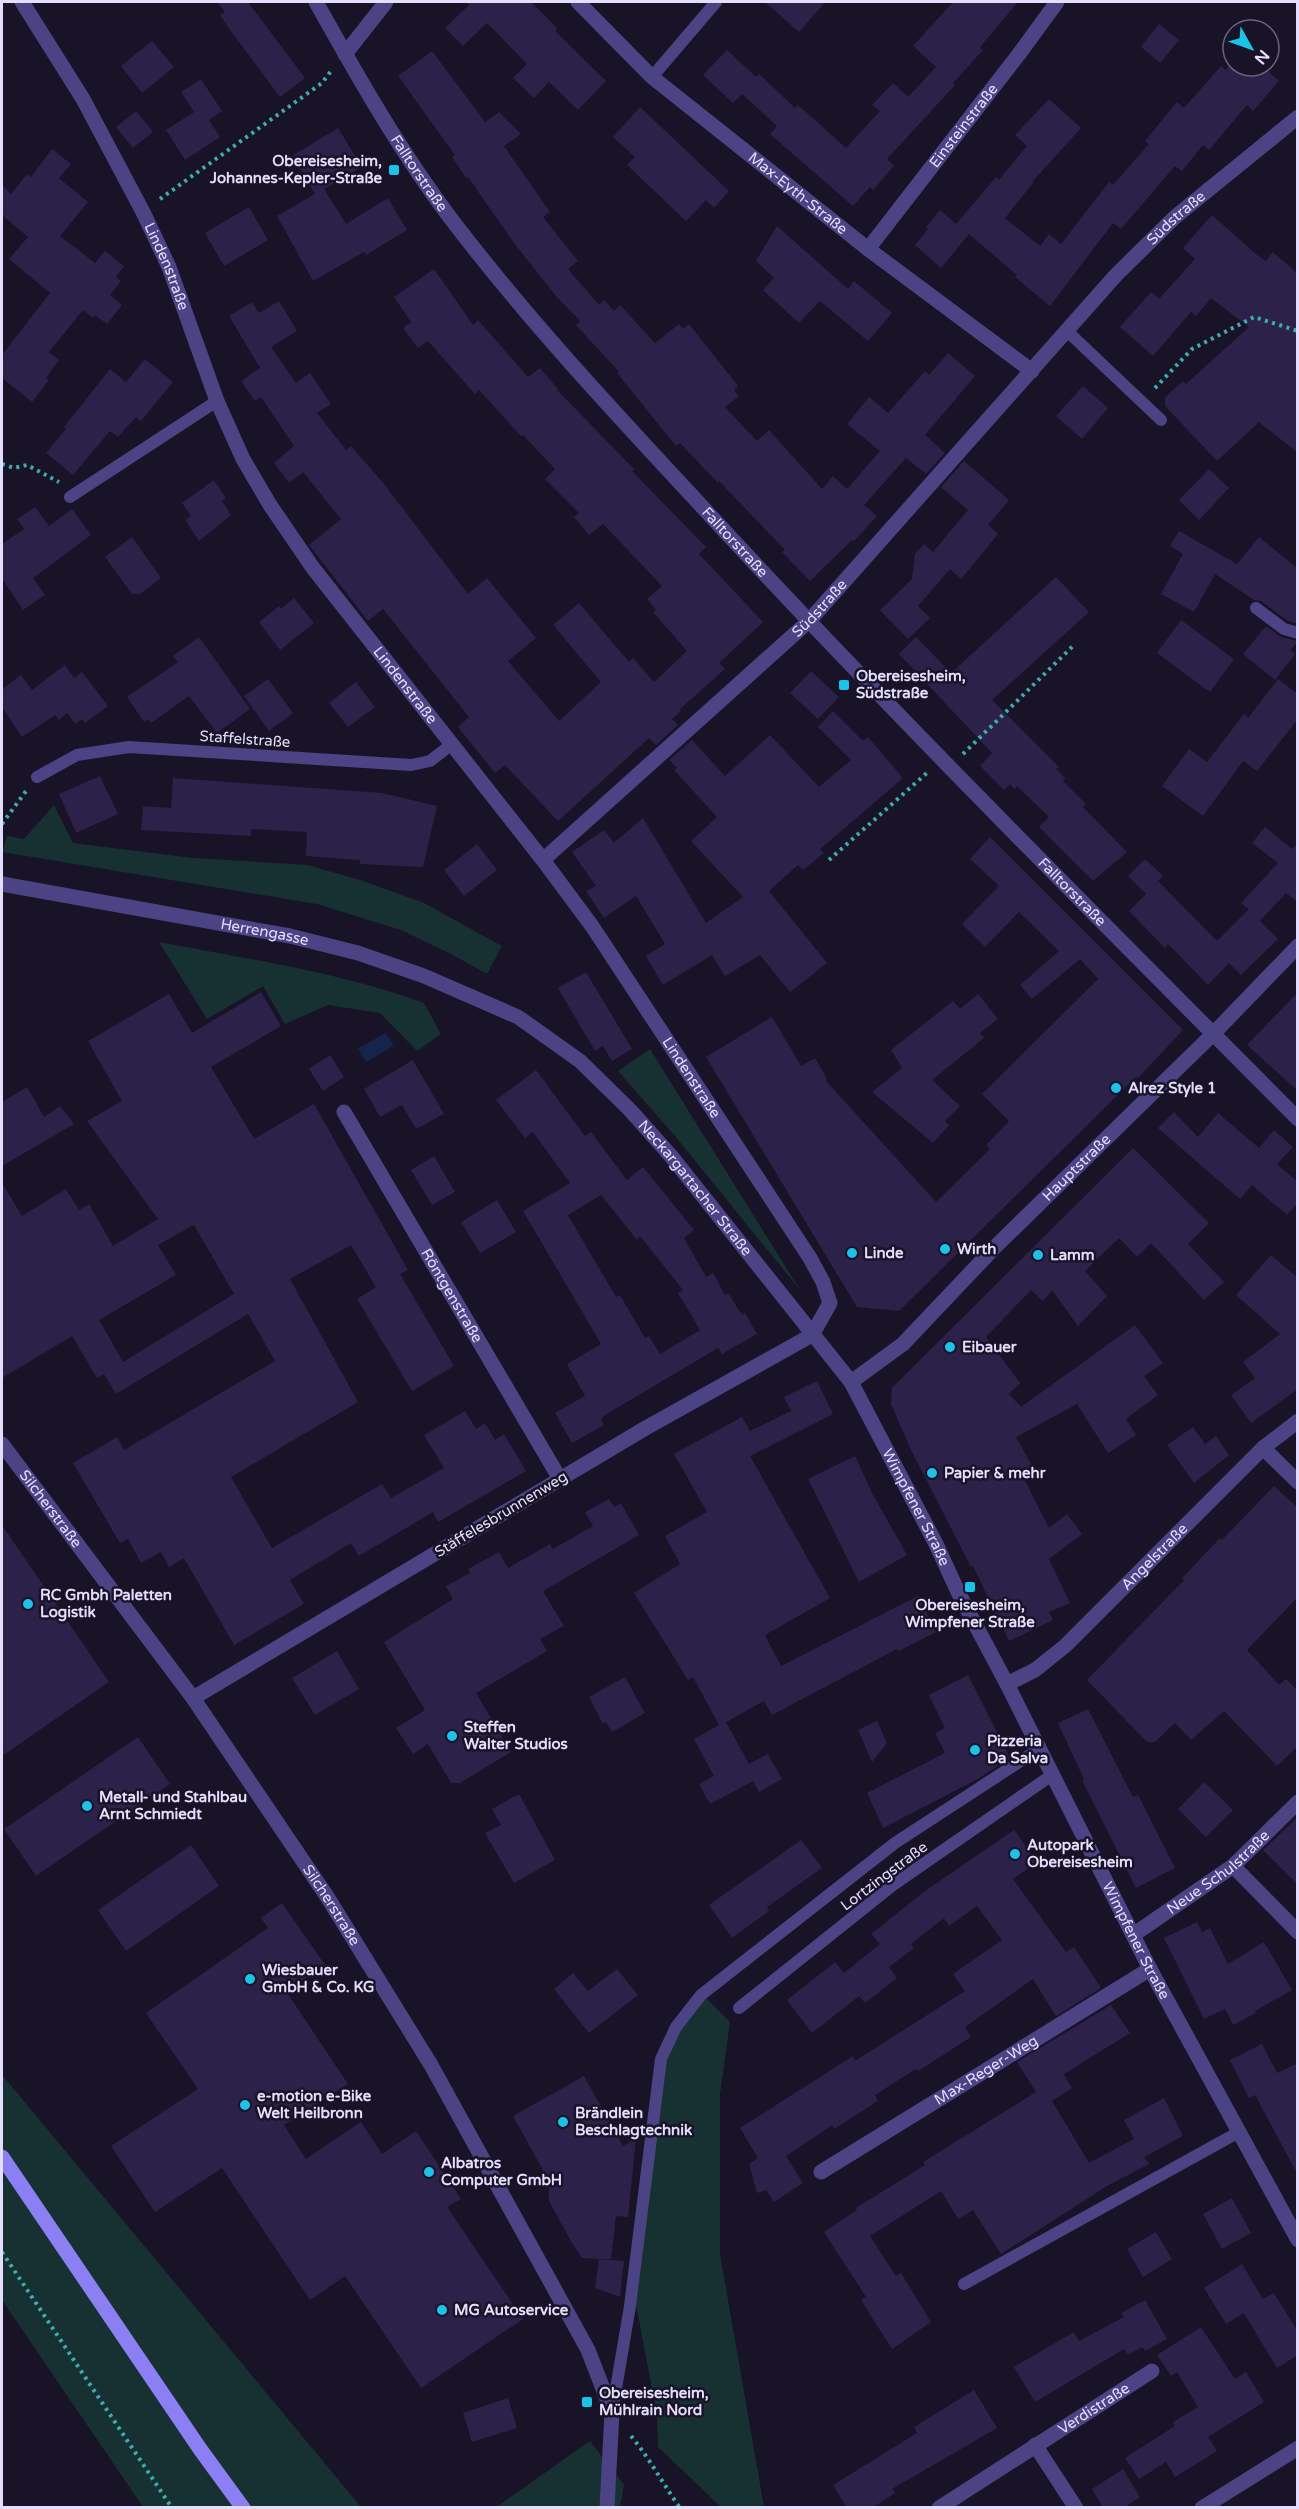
<svg xmlns="http://www.w3.org/2000/svg" width="1299" height="2509" font-family="'Varela Round',sans-serif">
<style>
.green{fill:#173032}
.water{fill:#14244b}
.building{fill:#2c2148;fill-rule:evenodd}
.lines{fill:none;stroke-linecap:round;stroke-linejoin:round}
.path{stroke:#3dadb1;stroke-width:4;stroke-dasharray:3 4.5;stroke-linecap:butt}
.service{stroke:#4b4383;stroke-width:12}
.minor{stroke:#4b4383;stroke-width:15}
.tertiary{stroke:#4b4383;stroke-width:15}
.secondary{stroke:#8c7ef3;stroke-width:15}
.poi-dot{fill:#1dc2e9;stroke:#191328;stroke-width:2}
.labels{text-anchor:middle;dominant-baseline:central;stroke-width:5;stroke-linejoin:round;paint-order:stroke}
.street-label{font-size:15px;fill:#e4defc;stroke:#191328}
.poi-label{font-size:15px;font-weight:bold;fill:#e4defc;stroke:#191328;text-anchor:start}
</style>
<rect width="100%" height="100%" fill="#191328"/>
<path class="green" d="M54 805 73 843 193 858 308 865 363 881 424 903 502 946 487 974 451 954 401 930 317 904 2 852 7 836 24 839Z
M159 942C248 959 339 972 424 1003L441 1034 417 1051 380 1013 328 1005 285 1024 263 986 207 1019Z
M650 1049 800 1290 675 1136 618 1071Z
M705 1997 730 2022 720 2094V2254L764 2507H721L658 2447 657 2414 636 2305 665 2060 679 2032Z
M2 2073 4 2077 361 2507H143L2 2300Z
M590 2441 624 2485 620 2507 495 2508Z"/>
<path class="water" d="M386 1033 394 1046 366 1062 358 1048Z"/>
<path class="building" d="M217 2H248L305 78 280 97 230 30 220 15 225 12Z
M466 2H531L557 28 555 31 606 81 578 110 549 82 534 98 513 78 527 64 487 23 463 46 445 28 469 5Z
M765 2H825L799 32Z
M953 2H1018L980 47 983 50 953 83 955 85 887 159 894 166 873 190 870 187 853 206 770 134 777 126 742 94 733 103 703 75 727 50 756 77 759 74 795 108 798 105 846 148 880 111 872 105 893 83 908 97 936 67 913 46Z
M1159 24 1179 40 1160 63 1141 47Z
M152 41 174 67 142 93 121 66Z
M432 51 485 122 499 112 521 134 504 146 550 212 543 217 578 261 568 269 599 305 604 300 614 311 620 305 655 343 679 324 683 329 689 324 738 386 734 390 739 396 725 407 757 441 769 430 822 489 833 476 847 489 880 451 847 424 869 397 888 413 925 371 929 375 948 353 975 376 925 435 945 453 926 474 906 458 864 505 877 516 854 541 852 540 810 581 782 552 785 550 719 481 718 483 680 443 676 446 617 373 619 372 576 325 580 321 556 296 514 243 468 177 466 178 452 157 455 155 398 76Z
M1221 66 1226 70 1229 66H1262L1279 81 1253 111 1247 105 1209 150 1203 145 1182 171 1175 166 1121 229 1113 223 1050 306 1015 277 1017 275 969 234 941 268 915 245 928 229 926 227 940 210 956 224 996 177 999 180 1027 146 1015 135 1049 99 1081 128 1032 182 1033 183 1005 218 1040 246 1049 234 1061 244 1109 182 1113 185 1149 144 1145 141 1177 102 1184 108Z
M201 79 222 111 209 120 220 137 185 160 166 130 194 112 181 92Z
M640 107 729 191 714 208 706 200 686 221 627 165 635 157 613 137Z
M136 111 153 132 133 148 116 127Z
M338 128 362 167 324 189 346 224 388 198 407 230 366 255 364 252 313 281 277 216 315 194 292 156Z
M52 149 71 164 59 178 88 202 60 236 95 263 105 251 124 266 116 277 121 281 110 295 122 305 107 324 95 315 93 318 83 310 49 352 59 360 46 378 49 380 32 402 2 378V355L50 293 9 259 28 237 2 215V185L11 194 27 174 31 177Z
M249 207 268 240 224 266 205 233Z
M1212 215 1257 255 1266 261 1273 252 1298 274V453L1259 422 1217 461 1165 406V397L1183 381 1186 384 1249 327 1211 298 1196 316 1191 312 1153 356 1120 327 1151 292 1159 299 1195 259 1183 248Z
M777 226 848 289 854 281 892 313 868 341 820 301 799 323 763 290 774 278 756 261Z
M434 269 473 325 478 320 528 377 540 368 558 389 557 390 634 469 632 471 706 547 699 554 763 622 719 663 725 669 680 709 681 711 672 719 678 725 656 745 649 738 558 821 505 765 495 773 458 727 469 717 383 609 368 621 309 545 341 519 303 472 289 483 274 463 294 446 261 397 255 401 241 381 260 368 229 316 252 302 259 313 279 301 297 331 271 347 296 383 310 373 331 404 317 413 346 450 351 446 384 484 468 594 487 578 536 638 508 661 559 721 601 682 553 625 579 603 629 662 633 658 654 682 687 651 653 612 656 610 647 599 662 586 603 524 589 535 574 517 579 513 545 479 555 469 523 435 521 436 479 390 475 394 428 341 418 348 403 328 411 322 394 297Z
M145 359 173 382 141 421 136 417 118 437 110 431 73 475 46 453 66 429 64 427 110 369 126 382Z
M1083 386 1108 408 1082 439 1056 416Z
M964 461 1009 500 988 525 998 534 961 579 950 569 918 606 930 618 908 639 880 610 912 579 915 554 924 544 933 552 968 510 941 487Z
M1209 469 1229 488 1199 520 1179 500Z
M214 480 226 498 222 501 231 515 199 541 185 520 191 516 182 503Z
M35 507 49 526 72 509 91 535 33 578 45 595 23 610 2 578V544L24 529 17 519Z
M1179 531 1237 564 1259 537 1298 569V624L1288 621 1261 601 1254 600 1215 574 1194 612 1161 594 1183 554 1170 546Z
M132 537 161 578 140 594H132L105 557Z
M1056 577 1089 612 992 700 1059 767 1056 769 1065 778 1063 781 1086 804 1083 807 1127 852 1093 881 1039 827 1049 817 1017 786 1015 789 1010 784 1004 790 980 766 992 753 899 654 916 637 951 673Z
M294 598 314 623 280 650 259 622 279 606 281 609Z
M1181 620 1234 659 1210 692 1157 653Z
M1266 626 1281 637 1298 641 1290 650 1295 654 1275 680 1243 654Z
M199 637 250 709 217 733 189 696 151 723 148 719 144 722 127 697 178 662 173 656Z
M65 665 74 678 82 672 108 706 85 723 82 719 75 724 67 713 59 720 55 715 22 737 2 707V689L21 675 32 690Z
M811 671 839 697 818 719 790 693Z
M268 679 293 713 269 731 244 696Z
M1278 679 1298 694V719L1257 771 1243 761 1203 816 1162 786 1189 749 1207 762 1244 714 1248 718Z
M356 682 375 707 348 727 329 703Z
M833 711 863 741 868 737 903 778 820 849 824 853 803 870 798 865 769 891 827 963 790 992 760 955 725 976 712 955 663 985 646 956 665 944 636 896 604 918 586 891 596 886 572 852 604 830 614 843 643 818 706 923 743 897 691 841 717 817 674 770 677 768 669 760 692 740 725 776 770 735 819 787 851 760 818 727Z
M100 776 118 814 76 833 59 794Z
M173 778 382 793 437 806 423 867 360 864V860L306 856 307 832 251 829V836L141 830 143 806 171 808Z
M1265 827 1292 849 1298 843V902L1286 893 1260 921 1250 911 1278 939 1241 975 1229 963 1208 985 1168 944 1165 948 1129 911 1146 894 1128 876 1145 859 1163 876 1151 889 1158 881 1217 941 1249 909 1241 903 1278 863 1252 843Z
M990 837 1183 1030 1138 1078 1136 1077 899 1311 857 1307 706 1057 772 1017 801 1066 815 1058 827 1079 826 1081 936 1202 990 1149 986 1145 1009 1121 982 1094 1098 979 1080 959 1032 999 1020 985 1059 951 1019 912 985 947 962 924 999 886 970 859Z
M477 844 497 870 464 896 444 870Z
M586 972 632 1049 612 1061 603 1046 595 1051 558 988Z
M261 992 281 1026 211 1067 254 1139 314 1104 408 1270 400 1274 454 1366 412 1391 357 1299 376 1287 351 1245 290 1279 358 1402 231 1477 272 1548 382 1484 391 1498 444 1468 424 1435 465 1411 476 1429 485 1423 495 1440 504 1434 526 1471 438 1522 433 1512 359 1556 351 1543 290 1580 304 1604 234 1645 184 1558 169 1567 161 1552 141 1563 128 1539 120 1543 73 1463 117 1437 124 1450 275 1361 248 1314 116 1394 104 1374 97 1378 72 1336 2 1378V1183L22 1216 66 1189 79 1210 89 1204 113 1246 158 1219 87 1121 122 1101 88 1041 169 994 192 1033ZM194 1225 234 1294 123 1362 99 1320 176 1275 158 1245Z
M1298 992V1091L1247 1045Z
M978 994 998 1019 980 1033 984 1038 932 1080 960 1106 945 1121 949 1125 933 1143 872 1092 902 1068 891 1050 953 1001 960 1009Z
M330 1055 344 1077 323 1091 309 1069Z
M413 1060 444 1114 416 1129 402 1105 380 1117 364 1089Z
M536 1070 585 1136 591 1132 627 1180 643 1167 694 1230 684 1238 706 1277 713 1273 725 1295 728 1293 742 1315 745 1313 757 1334 722 1354 718 1348 605 1415 601 1419 604 1425 572 1443 555 1413 585 1396 567 1364 601 1344 523 1211 570 1183 533 1132 525 1138 496 1100ZM601 1195 637 1240 640 1236 683 1290 678 1293 700 1330 660 1354 649 1336 645 1338 620 1295 616 1297 568 1215Z
M27 1087 44 1117 60 1106 74 1124 2 1166V1102Z
M1174 1112 1198 1137 1218 1113 1259 1148 1274 1130 1293 1147 1277 1164 1298 1182V1203L1287 1215 1252 1185 1240 1199 1158 1128Z
M1133 1148 1209 1223 1188 1244 1224 1282 1204 1300 1151 1243 1137 1257 1119 1238 1085 1271 1107 1296 1078 1326 1052 1290 1043 1301 1031 1290 986 1337 1020 1383 1009 1394 1021 1407 1135 1325 1163 1363 1144 1376 1158 1395 1126 1419 1136 1435 1108 1453 1077 1404 1016 1437 1036 1473 1024 1479 1049 1528 1067 1514 1082 1534 1049 1559 1070 1603 1049 1612 1053 1620 1009 1641 973 1566 971 1567 911 1450 891 1404 892 1388Z
M434 1156 455 1192 432 1205 411 1170Z
M497 1200 516 1232 480 1253 461 1222Z
M1271 1255 1298 1278V1389L1251 1423 1231 1395 1255 1378 1243 1362 1280 1334 1236 1295Z
M817 1381 833 1414 750 1456 830 1598 765 1635 781 1666 918 1596 936 1632 899 1651 897 1649 772 1715 764 1701 726 1722 749 1764 768 1754 782 1779 759 1792 753 1781 710 1804 699 1784 714 1776 694 1739 719 1725 693 1677 688 1680 634 1593 680 1564 665 1536 707 1512 674 1454 742 1417 750 1431 791 1411 784 1397Z
M1193 1427 1205 1444 1216 1436 1229 1455 1194 1483 1167 1445Z
M855 1456 872 1493 907 1555 859 1582 808 1479Z
M1274 1486 1298 1508V1597L1247 1650 1279 1685 1286 1679 1298 1691V1746L1277 1766 1224 1711 1191 1740 1175 1723 1155 1742H1147L1087 1680 1184 1580 1182 1578 1220 1538 1222 1540Z
M609 1499 614 1507 621 1503 639 1535 543 1591 564 1626 540 1639 547 1651 476 1693 511 1752 460 1783H451L428 1744 413 1754 396 1728 425 1710 384 1642 453 1599 446 1586 470 1573 468 1569 499 1552 508 1568 550 1544 553 1549 593 1526 585 1512Z
M2 1525 109 1682 2 1756Z
M337 1651 359 1689 315 1715 292 1678Z
M968 1675 1010 1758 976 1780 883 1828 867 1793 945 1753 935 1733 945 1728 929 1695Z
M625 1677 645 1713 612 1732 606 1722 603 1724 589 1697Z
M1088 1709 1133 1797 1138 1795 1175 1868 1136 1888 1082 1780 1084 1779 1058 1723Z
M877 1721 887 1743 872 1762 858 1730Z
M138 1737 170 1784 36 1876 4 1829Z
M1204 1782 1233 1810 1206 1837 1178 1809Z
M519 1794 555 1860 514 1883 485 1833 501 1825 492 1809Z
M1298 1817V1885L1263 1850Z
M1014 1830 1037 1862 1013 1879 1066 1952 1074 1947 1101 1988 1056 2016 1033 1979 965 2027 971 2037 918 2071 916 2069 875 2095 878 2101 834 2129 832 2125 786 2156 803 2183 774 2202 766 2190 757 2193 749 2164 758 2158 740 2128 853 2056 855 2061 965 1991 953 1974 1002 1940 977 1906 949 1926 944 1918 911 1944 914 1948 889 1967 897 1978 865 2003 859 1996 812 2033 787 2000 835 1962 844 1973 880 1944 871 1934 925 1891Z
M801 1840 822 1868 767 1907 769 1911 732 1938 709 1905Z
M191 1845 219 1886 126 1951 98 1910Z
M282 1903 325 1965 286 1991 348 2084 284 2125 306 2159 361 2122 382 2154 416 2131 461 2199 447 2207 523 2319 421 2388 345 2276 310 2300 222 2168 155 2212 111 2146 198 2089 146 2013 268 1928 261 1918Z
M1197 1922 1202 1932 1210 1928 1228 1964 1264 1942 1292 1990 1255 2011 1256 2013 1233 2025 1225 2009 1204 2019 1164 1938Z
M617 1969 638 1995 589 2033 554 1989 573 1973 588 1991Z
M1111 2005 1130 2033 1064 2074 1072 2088 1052 2101 1089 2163 1134 2139 1124 2120 1164 2098 1183 2136 1144 2157 1149 2164 1107 2186 1001 2254 973 2210 958 2219 941 2191 870 2236 896 2276 901 2273 931 2322 892 2349 861 2300 866 2297 824 2232 857 2210 856 2208 925 2165 923 2162 1036 2092 1017 2062Z
M1262 2044 1277 2073 1298 2063V2175L1255 2095 1249 2098 1230 2060Z
M584 2076 623 2146 636 2138 628 2217 616 2216 611 2259H599L624 2261 620 2297 595 2288 599 2259 582 2258 572 2243 549 2201V2181L513 2116Z
M1232 2198 1251 2233 1222 2249 1203 2214Z
M1156 2232 1172 2259 1143 2277 1127 2249Z
M1242 2264 1263 2299 1274 2293 1298 2332V2355L1277 2368 1244 2313 1226 2324 1204 2288Z
M1145 2300 1167 2339 1145 2351 1142 2347 1128 2355 1124 2349 1035 2402 1014 2367 1074 2332 1079 2341 1124 2317 1121 2313Z
M1201 2327 1235 2379 1246 2372 1264 2402 1208 2437 1217 2451 1175 2477 1166 2462 1139 2479 1125 2458 1175 2426 1173 2422 1198 2407 1177 2372 1171 2376 1157 2355Z
M974 2390 997 2428 892 2489 895 2493 872 2508H847L833 2485 917 2433 914 2427Z
M508 2398 517 2428 472 2442 463 2413Z
M1123 2469 1140 2497 1124 2508H1103L1092 2489Z"/>
<g class="lines">
<path class="path" d="M160 199 322 83 331 71
M1155 388 1192 349 1254 317 1298 331
M2 464 14 468 27 465 59 482
M963 754 1074 645
M2 824 26 791
M829 860 928 772
M2 2252 172 2508
M631 2436C650 2459 663 2484 680 2508"/>
<path class="service" d="M652 77 716 2
M1066 330 1161 420
M70 497 217 401
M1256 608 1284 629 1298 633
M37 777 77 755 129 747 411 765 430 761 452 744
M739 2008 893 1885 1052 1775
M964 2284 1239 2132
M612 2412 630 2306 661 2059 676 2027 701 1995 895 1843 1039 1749"/>
<g class="minor">
<path id="s1" d="M22 2 83 99 143 212 169 267 217 401 243 459 270 505 313 568 543 860 592 926 810 1258 823 1282 830 1303 812 1335 644 1429 193 1698"/>
<path id="s2" d="M316 2C358 77 402 155 455 224 540 335 637 436 732 539 916 737 1107 927 1298 1119"/>
<path id="s3" d="M578 2 652 77 868 249 1032 371"/>
<path d="M345 54 386 2"/>
<path id="s4" d="M868 249 1019 54 1057 2"/>
<path id="s5" d="M543 860 809 621 1116 275 1175 217 1298 117"/>
<path id="s6" d="M344 1112 560 1479"/>
<path id="s7" d="M851 1382 903 1344 993 1249 1213 1034 1298 946"/>
<path id="s8" d="M2 1444 193 1698 328 1898 431 2065 588 2350 612 2412 607 2508"/>
<path d="M1263 1448 1298 1482"/>
<path id="s9" d="M1007 1684 1035 1670 1065 1646 1263 1448 1298 1421"/>
<path d="M1233 1866 1298 1932"/>
<path id="s10" d="M1133 1935 1233 1866 1298 1802"/>
<path id="s11" d="M821 2172 1150 1969"/>
<path d="M1035 2445 1076 2508"/>
<path id="s12" d="M939 2508 1152 2371"/>
<path d="M1202 2508 1298 2448"/>
</g>
<path class="tertiary" id="s13" d="M2 884 290 936 358 953 424 976 518 1017 580 1061 630 1110 671 1156 851 1382 936 1544 959 1594 1007 1684 1150 1969 1298 2240"/>
<path class="secondary" d="M2 2157 200 2449 243 2508"/>
</g>
<g class="poi-dot">
<rect x="388" y="164" width="12" height="12" rx="3"/>
<rect x="838" y="679" width="12" height="12" rx="3"/>
<circle cx="1116" cy="1088" r="6"/>
<circle cx="945" cy="1249" r="6"/>
<circle cx="852" cy="1253" r="6"/>
<circle cx="1038" cy="1255" r="6"/>
<circle cx="950" cy="1347" r="6"/>
<circle cx="932" cy="1473" r="6"/>
<rect x="964" y="1581" width="12" height="12" rx="3"/>
<circle cx="28" cy="1604" r="6"/>
<circle cx="452" cy="1736" r="6"/>
<circle cx="975" cy="1750" r="6"/>
<circle cx="87" cy="1806" r="6"/>
<circle cx="1015" cy="1854" r="6"/>
<circle cx="250" cy="1979" r="6"/>
<circle cx="245" cy="2105" r="6"/>
<circle cx="563" cy="2122" r="6"/>
<circle cx="429" cy="2172" r="6"/>
<circle cx="442" cy="2310" r="6"/>
<rect x="581" y="2396" width="12" height="12" rx="3"/>
</g>
<g class="labels">
<g class="street-label">
<text stroke="none"><textPath href="#s4" startOffset="156">Einsteinstraße</textPath></text>
<text stroke="none"><textPath href="#s2" startOffset="200">Falltorstraße</textPath></text>
<text stroke="none"><textPath href="#s3" startOffset="292">Max-Eyth-Straße</textPath></text>
<text stroke="none"><textPath href="#s5" startOffset="903">Südstraße</textPath></text>
<text stroke="none"><textPath href="#s1" startOffset="302">Lindenstraße</textPath></text>
<text stroke="none"><textPath href="#s2" startOffset="686">Falltorstraße</textPath></text>
<text stroke="none"><textPath href="#s5" startOffset="374">Südstraße</textPath></text>
<text stroke="none"><textPath href="#s1" startOffset="788">Lindenstraße</textPath></text>
<text transform="translate(245 739) rotate(4)">Staffelstraße</text>
<text stroke="none"><textPath href="#s2" startOffset="1172">Falltorstraße</textPath></text>
<text stroke="none"><textPath href="#s13" startOffset="267">Herrengasse</textPath></text>
<text stroke="none"><textPath href="#s1" startOffset="1274">Lindenstraße</textPath></text>
<text stroke="none"><textPath href="#s7" startOffset="312">Hauptstraße</textPath></text>
<text stroke="none"><textPath href="#s13" startOffset="783">Neckargartacher Straße</textPath></text>
<text stroke="none"><textPath href="#s6" startOffset="213">Röntgenstraße</textPath></text>
<text stroke="none"><textPath href="#s13" startOffset="1173">Wimpfener Straße</textPath></text>
<text stroke="none"><textPath href="#s8" startOffset="81">Silcherstraße</textPath></text>
<text transform="translate(501 1514) rotate(-31)">Stäffelesbrunnenweg</text>
<text stroke="none"><textPath href="#s9" startOffset="196">Angelstraße</textPath></text>
<text stroke="none"><textPath href="#s10" startOffset="106">Neue Schulstraße</textPath></text>
<text transform="translate(884 1876) rotate(-37)">Lortzingstraße</text>
<text stroke="none"><textPath href="#s8" startOffset="567">Silcherstraße</textPath></text>
<text stroke="none"><textPath href="#s13" startOffset="1659">Wimpfener Straße</textPath></text>
<text stroke="none"><textPath href="#s11" startOffset="194">Max-Reger-Weg</textPath></text>
<text stroke="none"><textPath href="#s12" startOffset="184">Verdistraße</textPath></text>
</g>
<g class="poi-label">
<text x="382" y="161" text-anchor="end">Obereisesheim,<tspan x="382" dy="17">Johannes-Kepler-Straße</tspan></text>
<text x="856" y="676">Obereisesheim,<tspan x="856" dy="17">Südstraße</tspan></text>
<text x="1128" y="1088">Alrez Style 1</text>
<text x="957" y="1249">Wirth</text>
<text x="864" y="1253">Linde</text>
<text x="1050" y="1255">Lamm</text>
<text x="962" y="1347">Eibauer</text>
<text x="944" y="1473">Papier &amp; mehr</text>
<text x="40" y="1595">RC Gmbh Paletten<tspan x="40" dy="17">Logistik</tspan></text>
<text x="970" y="1605" text-anchor="middle">Obereisesheim,<tspan x="970" dy="17">Wimpfener Straße</tspan></text>
<text x="464" y="1727">Steffen<tspan x="464" dy="17">Walter Studios</tspan></text>
<text x="987" y="1741">Pizzeria<tspan x="987" dy="17">Da Salva</tspan></text>
<text x="99" y="1797">Metall- und Stahlbau<tspan x="99" dy="17">Arnt Schmiedt</tspan></text>
<text x="1027" y="1845">Autopark<tspan x="1027" dy="17">Obereisesheim</tspan></text>
<text x="262" y="1970">Wiesbauer<tspan x="262" dy="17">GmbH &amp; Co. KG</tspan></text>
<text x="257" y="2096">e-motion e-Bike<tspan x="257" dy="17">Welt Heilbronn</tspan></text>
<text x="575" y="2113">Brändlein<tspan x="575" dy="17">Beschlagtechnik</tspan></text>
<text x="441" y="2163">Albatros<tspan x="441" dy="17">Computer GmbH</tspan></text>
<text x="454" y="2310">MG Autoservice</text>
<text x="599" y="2393">Obereisesheim,<tspan x="599" dy="17">Mühlrain Nord</tspan></text>
</g>
</g>
<rect width="1299" height="2509" fill="none" stroke="#e4defc" stroke-width="6"/>
<g transform="translate(1251 48) rotate(130)"><circle r="28" fill="#191328" stroke="#6a647d" stroke-width="1.5"/>
<path d="M0-4.5L10 22L0 15L-10 22Z" fill="#1dc2e9"/>
<text y="-9" font-size="16" font-weight="bold" text-anchor="middle" fill="#e4defc">N</text>
</g>
</svg>
